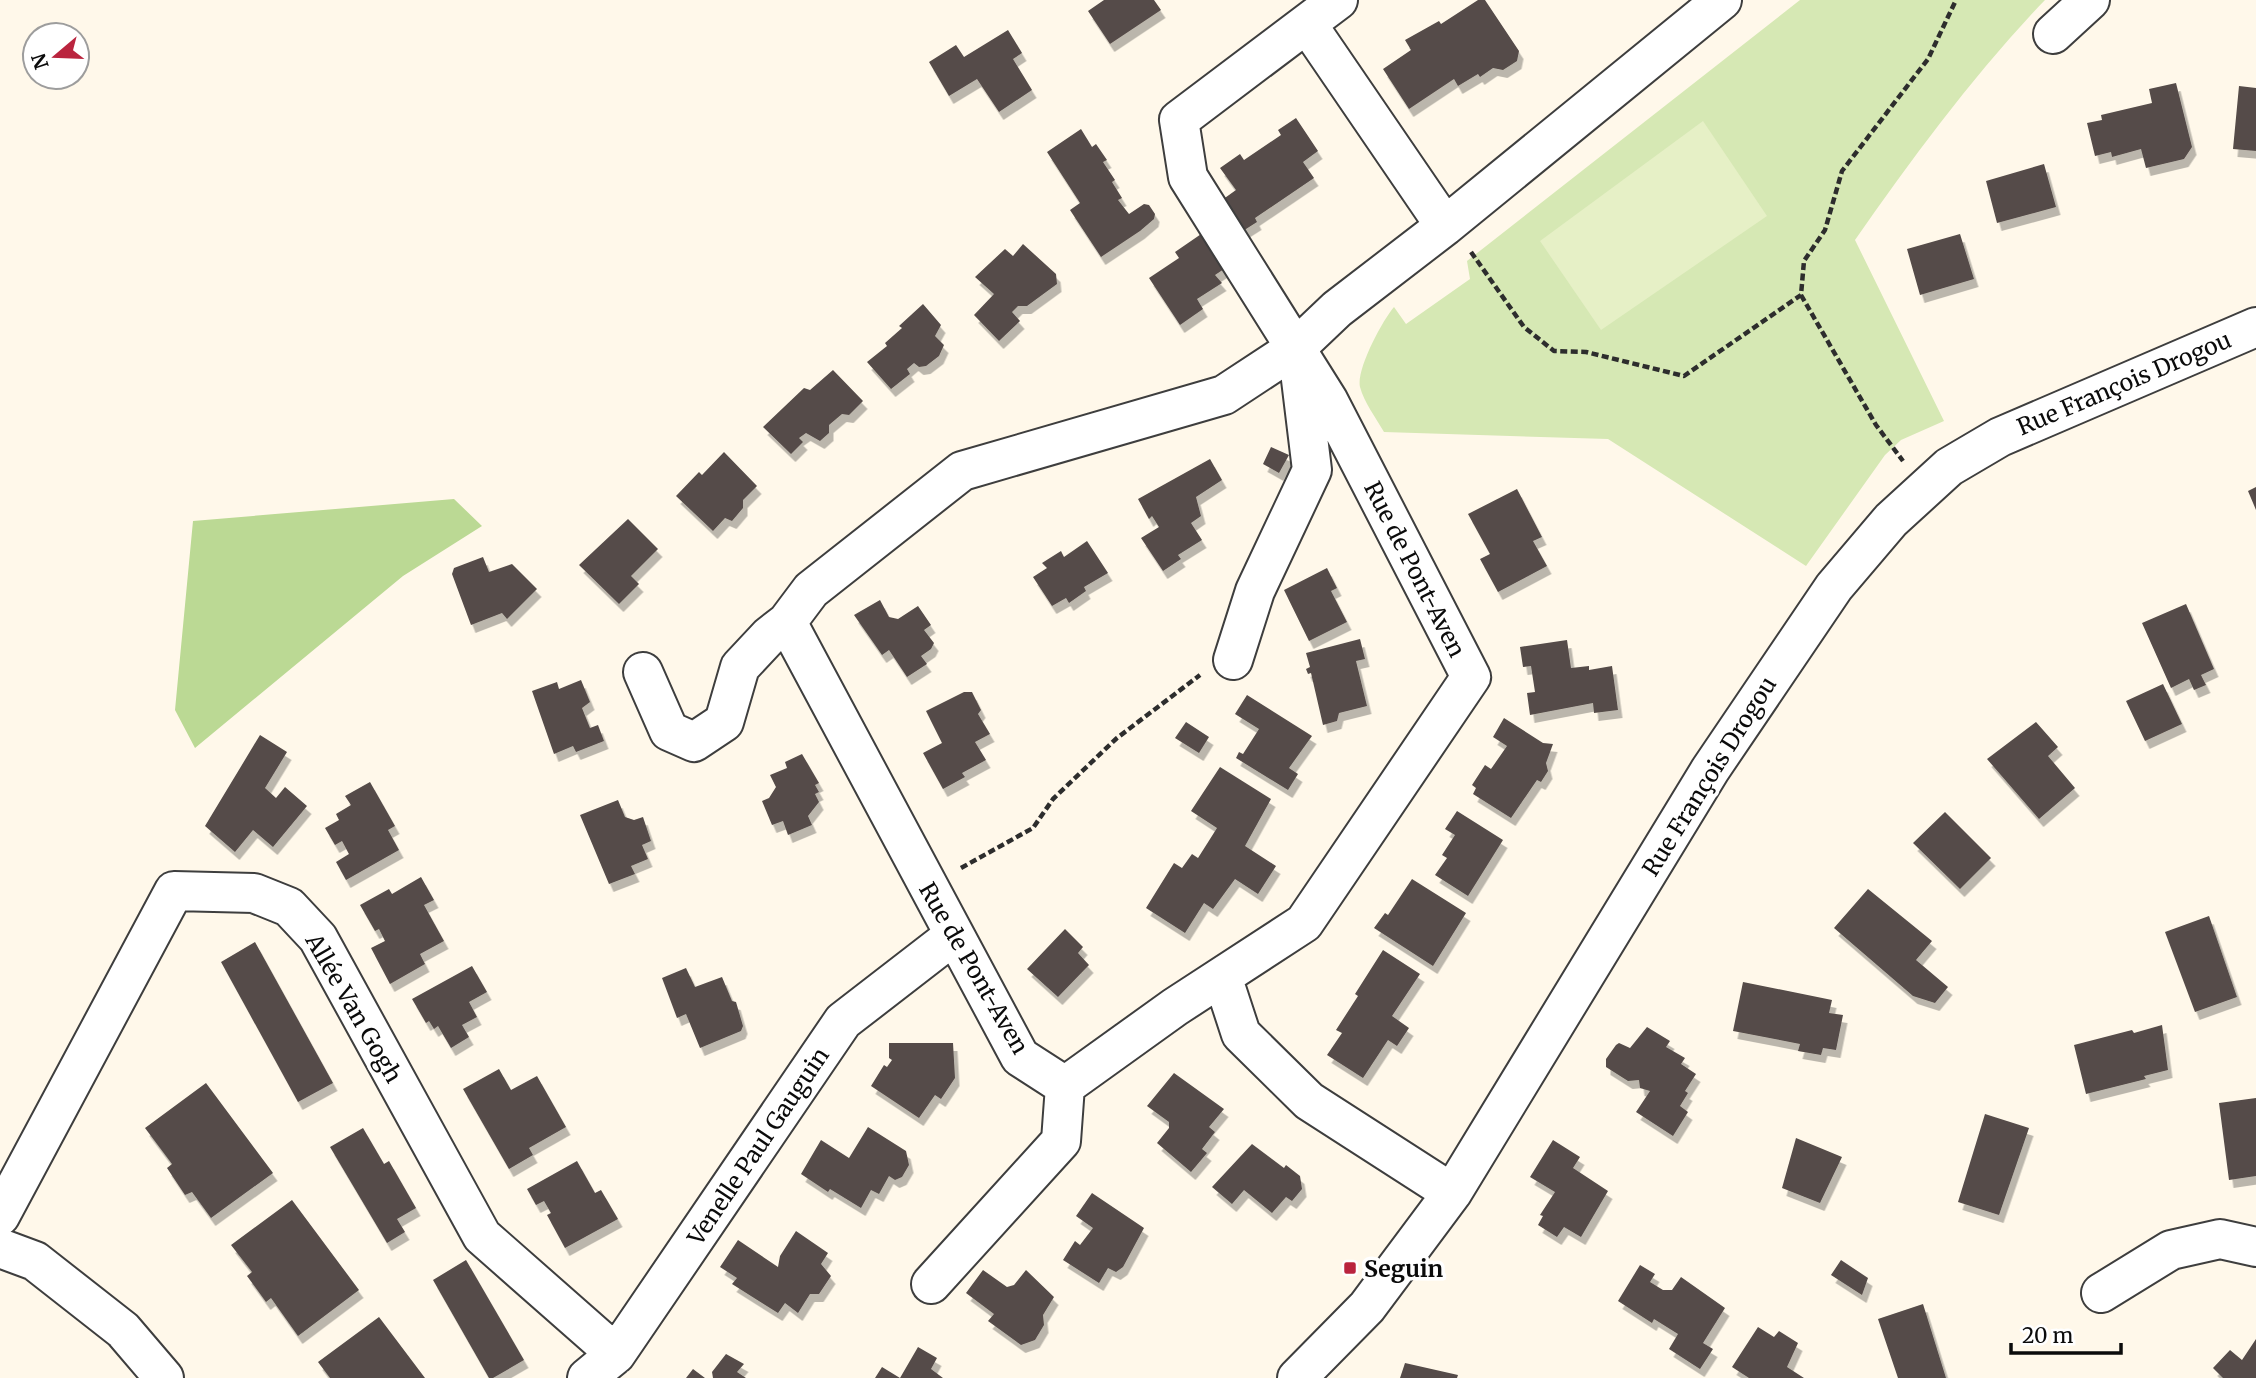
<svg xmlns="http://www.w3.org/2000/svg" width="2256" height="1378" font-family="Merriweather,serif">
<style>
.green{fill:#d6e8b4}
.forest{fill:#bbd994}
.pitch{fill:#e6f0c6}
.building{fill:#544b48;filter:url(#shadow)}
.lines{fill:none;stroke-linecap:round;stroke-linejoin:round}
.minor-casing{stroke:#3e3e3e;stroke-width:42}
.path{stroke:#2d2d2d;stroke-width:4.5;stroke-dasharray:7 3.5;stroke-linecap:butt}
.minor{stroke:#fff;stroke-width:38}
.poi-dot{fill:#ba243e;stroke:#fff;stroke-width:2.5}
.labels{text-anchor:middle;dominant-baseline:central;stroke-width:7;stroke-linejoin:round;paint-order:stroke}
.street-label{font-size:23px;fill:#0b0b0b;stroke:#fff}
.poi-label{font-size:23px;font-weight:bold;fill:#0b0b0b;stroke:#fff;text-anchor:start}
</style>
<defs>
<filter id="shadow"><feDropShadow dx="4.5" dy="8" stdDeviation="0" flood-color="#0004"/></filter>
</defs>
<rect width="100%" height="100%" fill="#fff8ea"/>
<path class="green" d="M1800 0H2045C1974 74 1914 156 1855 240L1944 421 1901 440 1885 455 1806 566 1608 439 1384 432C1376 418 1364 402 1360 387 1356 370 1382 321 1394 307L1406 324 1470 279 1467 261Z"/>
<path class="forest" d="M454 499 482 526 403 576 195 748 175 710 193 521Z"/>
<path class="pitch" d="M1703 121 1767 216 1601 330 1540 241Z"/>
<path class="building" d="M1104 0H1154L1161 10 1110 44 1088 11Z
M1478 0H1485L1519 51 1517 61 1503 70 1493 68 1480 77 1478 74 1458 86 1454 79 1409 109 1383 69 1411 50 1405 40 1439 21 1441 24Z
M1008 30 1022 53 1013 59 1032 90 999 112 977 79 949 96 929 62 956 45 964 57Z
M2176 83 2192 147 2184 159 2146 168 2141 149 2112 157 2111 152 2095 156 2087 123 2102 120 2101 115 2152 103 2149 89Z
M2239 86 2256 88V151L2233 149Z
M1296 118 1318 151 1303 162 1314 178 1255 218 1257 222 1235 236 1215 205 1236 190 1220 168 1240 154 1244 160 1281 135 1278 130Z
M1081 129 1092 147 1096 144 1107 160 1103 162 1115 180 1112 182 1122 198 1118 200 1129 214 1144 204 1149 205 1155 214 1154 219 1140 231 1101 257 1070 210 1080 203 1047 152Z
M2044 164 2056 207 1997 223 1986 181Z
M1207 230 1230 265 1215 275 1222 283 1197 299 1203 309 1180 325 1149 278 1179 258 1175 252Z
M1960 234 1974 279 1920 295 1907 249Z
M1023 244 1056 274 1057 284 1027 306H1018L1012 312 1020 321 999 341 974 315 994 294 975 277 1005 249 1013 256Z
M923 304 941 325 935 336 944 345 939 356 926 366 919 367 914 363 907 369 910 374 891 389 867 362 887 346 885 343 902 328 899 326Z
M833 370 863 401 849 415 842 414 829 425V433L820 441 806 433 799 438 803 442 791 454 763 427 804 388 810 390Z
M1271 447 1289 455 1279 473 1263 464Z
M724 452 757 486 743 500V508L732 521 725 518 713 531 676 496 699 472 702 475Z
M1210 459 1222 480 1196 497 1201 516 1191 523 1202 540 1178 555 1181 559 1163 571 1141 538 1159 527 1152 516 1149 519 1138 499Z
M2256 487V510L2248 491Z
M1517 489 1542 537 1533 541 1547 566 1498 592 1480 559 1490 554 1468 514Z
M628 519 658 549 631 576 639 584 619 604 579 565Z
M1087 541 1108 573 1084 587 1086 591 1069 603 1066 598 1052 606 1033 577 1047 568 1042 563 1061 551 1064 557Z
M483 557 489 572 512 564 537 589 507 619 502 613 471 625 452 574 454 568Z
M1327 568 1337 588 1331 591 1347 622 1309 641 1284 590Z
M880 600 889 617 898 619 918 606 931 625 924 630 934 643 931 649 921 656 927 664 907 677 889 650 882 655 854 615Z
M2186 604 2214 669 2201 675 2206 685 2194 690 2189 679 2171 688 2142 623Z
M1360 639 1365 659 1356 661 1367 706 1339 713 1337 721 1323 725 1311 673 1308 674 1306 669 1310 667 1306 653Z
M1567 640 1571 668 1589 666V670L1612 666 1618 710 1594 713 1593 703 1530 715 1527 693 1535 692 1531 666 1523 667 1520 647Z
M581 680 590 702 582 708 590 728 598 725 604 741 576 752 573 746 554 754 532 691 557 682 559 689Z
M2163 684 2182 724 2145 741 2126 701Z
M964 692H972L981 710 978 714 990 734 975 742 986 760 962 773 965 777 943 789 923 753 942 743 926 711Z
M1247 695 1312 736 1289 768 1298 774 1288 790 1236 758 1239 752 1243 754 1259 729 1235 714Z
M1504 718 1543 743 1553 744 1546 763 1548 771 1541 782 1537 780 1511 818 1473 794 1476 788 1472 785 1485 765 1491 769 1507 746 1493 737Z
M1186 722 1209 737 1199 753 1175 738Z
M2036 722 2058 747 2048 756 2075 788 2039 819 1987 759Z
M260 735 287 752 265 788 276 798 285 787 307 806 273 847 253 830 235 852 205 826Z
M802 754 819 783 815 785 819 792 815 794 819 802 808 816 812 825 788 835 783 821 772 825 762 801 769 798 776 787 770 775 787 768 785 762Z
M1220 767 1271 799 1245 846 1276 866 1258 894 1235 879 1213 909 1204 903 1185 933 1146 908 1174 863 1182 868 1192 854 1198 858 1217 828 1191 811Z
M370 782 395 826 388 830 399 850 346 880 336 862 349 854 342 841 335 845 325 828 339 820 336 814 351 805 345 796Z
M618 800 625 817 634 820 643 817 651 841 642 845 648 859 631 866 635 874 609 884 580 815Z
M1457 811 1503 840 1468 896 1435 875 1447 858 1442 855 1455 835 1445 829Z
M1945 812 1991 858 1960 889 1913 843Z
M421 877 434 900 424 905 444 941 420 954 425 964 390 984 371 948 385 941 379 929 375 931 360 905 389 889 392 894Z
M1412 879 1466 913 1433 966 1374 928 1385 913 1388 915Z
M1868 889 1932 941 1916 960 1948 987 1935 1003 1913 996 1834 928Z
M2209 916 2237 997 2195 1012 2165 932Z
M1065 929 1083 947 1078 953 1089 965 1058 997 1027 969Z
M255 942 333 1083 298 1102 221 962Z
M1383 950 1420 974 1392 1016 1409 1028 1397 1046 1388 1040 1363 1078 1327 1055 1342 1033 1336 1030 1358 996 1355 994Z
M472 966 487 992 469 1002 477 1017 462 1025 469 1037 451 1048 438 1026 434 1029 429 1021 426 1023 412 999Z
M686 968 695 987 722 977 732 1001 736 1002 743 1026 741 1031 700 1048 686 1014 677 1018 662 978Z
M1743 982 1832 1000 1829 1013 1843 1015 1836 1050 1823 1048 1821 1055 1798 1051 1800 1044 1733 1031Z
M2162 1025 2168 1070 2144 1076 2146 1079 2086 1094 2074 1045 2132 1030 2134 1033Z
M1647 1027 1670 1041 1666 1047 1685 1058 1681 1064 1696 1074 1685 1091 1688 1093 1680 1106 1688 1112 1673 1136 1636 1112 1650 1091 1640 1088 1639 1080 1628 1081 1606 1067V1059L1616 1045 1619 1043 1630 1048Z
M889 1043H953L955 1078 941 1099 935 1095 919 1118 871 1086 884 1065 887 1067 892 1060 889 1058Z
M499 1069 511 1090 537 1076 566 1127 529 1148 533 1155 509 1169 463 1089Z
M1174 1073 1224 1109 1209 1127 1215 1132 1202 1149 1207 1153 1191 1172 1157 1143 1169 1128V1122L1147 1106Z
M206 1083 273 1173 211 1218 192 1192 185 1195 167 1168 172 1164 145 1128Z
M2256 1098V1176L2229 1180 2219 1103Z
M1985 1114 2029 1128 1999 1215 1958 1202Z
M868 1127 906 1151 909 1165 902 1177 895 1180 889 1176 879 1194 871 1190 861 1208 830 1189 828 1192 801 1174 821 1140 849 1158Z
M363 1128 384 1164 389 1161 416 1208 397 1219 405 1232 387 1243 330 1147Z
M1796 1138 1842 1157 1820 1203 1782 1188Z
M1553 1140 1580 1157 1573 1168 1608 1191 1581 1237 1564 1227 1557 1237 1538 1225 1543 1216 1540 1215 1555 1192 1530 1177Z
M1252 1144 1284 1168 1286 1165 1300 1176 1302 1189 1292 1201 1286 1197 1272 1213 1244 1190 1232 1204 1212 1187Z
M577 1161 595 1193 601 1190 618 1219 565 1248 547 1215 551 1213 544 1201 536 1205 527 1189Z
M1092 1193 1144 1228 1123 1267 1116 1272 1108 1268 1099 1283 1063 1260 1075 1241 1080 1245 1093 1228 1076 1216Z
M292 1200 359 1290 298 1336 271 1298 266 1302 247 1276 252 1272 231 1245Z
M796 1231 828 1253 821 1264 831 1276 819 1294H810L798 1313 785 1303 778 1313 732 1284 737 1278 720 1267 738 1240 778 1267 780 1256Z
M466 1260 524 1360 493 1378H489L433 1280Z
M1841 1260 1868 1278 1862 1295 1831 1275Z
M1640 1265 1655 1274 1650 1282 1663 1290H1672L1681 1277 1725 1308 1703 1343 1713 1349 1700 1369 1669 1349 1678 1334 1654 1319 1652 1323 1618 1301Z
M983 1270 1007 1287 1014 1285 1026 1270 1054 1297 1043 1315 1044 1325 1035 1340 1021 1345 988 1321 994 1314 966 1293Z
M1923 1304 1946 1378H1898L1878 1319Z
M379 1317 425 1378H330L318 1362Z
M1758 1327 1774 1337 1779 1331 1798 1343 1787 1367 1804 1378H1749L1732 1367Z
M2256 1339V1378H2223L2213 1368 2230 1350 2242 1360Z
M918 1347 937 1358 931 1369 943 1378H875L882 1367 900 1378Z
M726 1354 744 1364 737 1372 746 1378H713L712 1372Z
M1405 1363 1458 1375 1457 1378H1400Z
M693 1369 705 1378H686Z"/>
<g class="lines">
<g class="minor-casing">
<path id="minor" d="M1307 24 1445 226
M2053 34 2090 0
M787 622 1020 1057 1065 1086
M1233 660 1255 591 1312 470 1299 363
M643 672 669 731 694 742 724 722 740 667 769 636 787 622 811 590 962 471 1224 395 1297 347 1337 309 1445 226 1722 0
M1223 979 1241 1034 1309 1101 1452 1193
M1065 1086 1175 1007 1304 923 1471 677 1328 400 1188 177 1179 120 1338 0
M0 1216 174 891 254 893 289 907 318 938 482 1236 616 1354
M0 1248 35 1261 123 1330 164 1378
M931 1284 1061 1141 1065 1086
M2101 1293 2171 1250 2220 1239 2256 1247
M587 1378 616 1354 843 1021 953 936
M1297 1378 1367 1307 1452 1193 1710 770 1834 587 1891 520 1949 467 2000 437 2256 327"/>
</g>
<path class="path" d="M1471 252 1524 327 1554 351 1586 352 1684 376 1801 295 1804 261 1825 230 1842 171 1928 59 1956 0
M1801 295 1876 425 1903 461
M961 868 1033 828 1053 799 1117 738 1200 675"/>
<use href="#minor" class="minor"/>
</g>
<rect class="poi-dot" x="1343" y="1261" width="14" height="14" rx="3.5"/>
<g class="labels">
<g class="street-label">
<text transform="translate(2124 383) rotate(-23)">Rue François Drogou</text>
<text transform="translate(1415 569) rotate(63)">Rue de Pont-Aven</text>
<text transform="translate(1709 776) rotate(-58)">Rue François Drogou</text>
<text transform="translate(974 968) rotate(60)">Rue de Pont-Aven</text>
<text transform="translate(354 1008) rotate(60)">Allée Van Gogh</text>
<text transform="translate(758 1146) rotate(-56)">Venelle Paul Gauguin</text>
</g>
<g class="poi-label">
<text x="1364" y="1268">Seguin</text>
</g>
</g>
<g transform="translate(56 56) rotate(251)"><circle r="33" fill="#ffffff" stroke="#9d9d9d" stroke-width="2"/>
<path d="M0-5L12 26L0 18L-12 26Z" fill="#ba243e"/>
<text y="-10" font-size="19" font-weight="bold" text-anchor="middle" fill="#0b0b0b">N</text>
</g>
<path d="M2011 1343v10h110v-10" fill="none" stroke="#0b0b0b" stroke-width="3.5"/>
<text x="2022" y="1343" font-size="21" fill="#0b0b0b" stroke="#ffffff" stroke-width="5" paint-order="stroke">20 m</text>
</svg>
